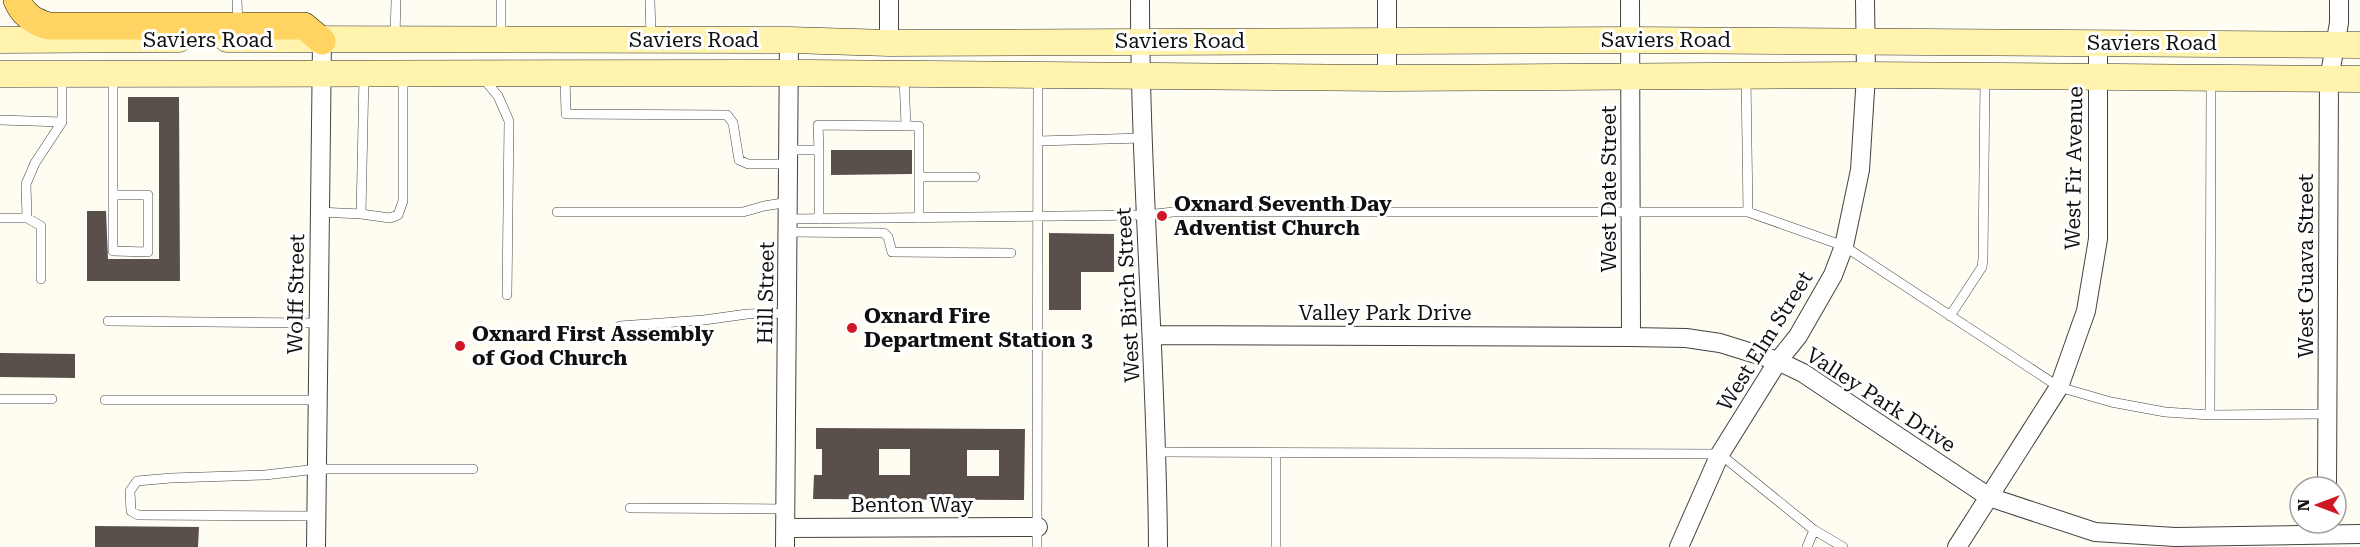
<svg xmlns="http://www.w3.org/2000/svg" width="2360" height="547" font-family="'Roboto Serif',serif">
<style>
.building{fill:#5a504b;fill-rule:evenodd}
.lines{fill:none;stroke-linecap:round;stroke-linejoin:round}
.service-casing{stroke:#434343;stroke-width:10}
.minor-casing{stroke:#434343;stroke-width:20}
.secondary-casing{stroke:#323232;stroke-width:27}
.primary-casing{stroke:#212121;stroke-width:28}
.service{stroke:#fff;stroke-width:9}
.minor{stroke:#fff;stroke-width:18}
.secondary{stroke:#fff3ad;stroke-width:26}
.primary{stroke:#ffd462;stroke-width:27}
.poi-dot{fill:#d01726;stroke:#fff;stroke-width:2}
.labels{text-anchor:middle;dominant-baseline:central;stroke-width:6;stroke-linejoin:round;paint-order:stroke}
.street-label{font-size:21px;fill:#101010;stroke:#fff}
.poi-label{font-size:21px;font-weight:bold;fill:#101010;stroke:#fff;text-anchor:start}
</style>
<rect width="100%" height="100%" fill="#fffcf2"/>
<path class="building" d="M128 97H179L180 281H87V211H106L108 259H159V122H128Z
M831 150H912V174L831 175Z
M1049 233 1114 234V272H1081V310H1049Z
M0 353 75 354V378L0 377Z
M816 428 1025 429 1024 500 813 499 814 475H822V449H816ZM879 449H910V475H879ZM967 450H999V476H967Z
M95 526 199 527 198 547H95Z"/>
<g class="lines">
<g class="service-casing">
<path id="service" d="M237 0 238 25
M650 0 651 38
M395 37 396 0
M501 38V0
M364 76 361 214 390 218 398 215 403 201V74
M565 76 566 114 727 115 733 123 739 160 748 164H789
M483 78 498 96 509 121 507 295
M1746 78 1748 212
M0 120 62 122V76
M906 126H919V177H975
M1038 141 1143 138
M789 150H819L818 125 906 126 904 77
M819 150V219
M919 177V218
M113 195H148V252L113 251V76
M319 212 361 214
M557 212H743L764 206 789 202
M0 218H27L41 226V279
M27 218 26 184 35 163 62 122
M789 219 1147 215 1173 212H1748L1844 246 2059 387 2111 402 2165 412 2210 415 2327 414
M789 232 884 233 888 237 892 252 1011 253
M1950 316 1982 267 1983 259 1985 78
M108 321 318 323
M620 326 704 320 747 314 788 313
M0 399H52
M105 400H317
M2210 415 2211 81
M1158 452 1720 454 1814 530 1843 547
M630 508 786 509
M316 516 138 515 131 511 130 491 137 481 171 478 265 475 317 469H473
M1037 547 1038 75
M1276 547V453
M1807 547 1814 530"/>
</g>
<g class="minor-casing">
<path id="minor" d="M1140 0C1140 182 1157 365 1158 547
M1387 0V78
M1630 0 1631 337
M889 43V0
M1152 335 1631 337 1686 338 1720 343 1778 361 1803 373 1989 497 2095 532 2175 537 2360 534
M2327 487 2329 79 2339 23V0
M786 528 1038 527
M316 547 322 41
M785 547 789 40
M1679 547 1720 454 1778 361 1798 336 1833 275 1844 246 1860 170 1866 75 1865 0
M1957 547 2059 387 2086 311 2098 239V43"/>
</g>
<g class="secondary-casing">
<path id="secondary" d="M227 39 789 40 889 43 1630 40 2360 45
M0 40 179 39
M0 74 808 73 1387 78 1866 75 2360 79"/>
</g>
<g class="primary-casing">
<path id="primary" d="M17 0C23 15 34 22 49 26H304L322 41"/>
</g>
<use href="#service" class="service"/>
<use href="#minor" class="minor"/>
<use href="#secondary" class="secondary"/>
<use href="#primary" class="primary"/>
</g>
<g class="poi-dot">
<circle cx="1162" cy="216" r="6"/>
<circle cx="852" cy="328" r="6"/>
<circle cx="460" cy="346" r="6"/>
</g>
<g class="labels">
<g class="street-label">
<text x="208" y="40">Saviers Road</text>
<text x="694" y="40">Saviers Road</text>
<text x="1666" y="40">Saviers Road</text>
<text x="1180" y="41">Saviers Road</text>
<text x="2152" y="43">Saviers Road</text>
<text transform="translate(2074 168) rotate(-89)">West Fir Avenue</text>
<text transform="translate(1609 189) rotate(-90)">West Date Street</text>
<text transform="translate(2306 266) rotate(-90)">West Guava Street</text>
<text transform="translate(766 293) rotate(-89)">Hill Street</text>
<text transform="translate(296 294) rotate(-89)">Wolff Street</text>
<text transform="translate(1128 295) rotate(-93)">West Birch Street</text>
<text x="1385" y="313">Valley Park Drive</text>
<text transform="translate(1765 341) rotate(-58)">West Elm Street</text>
<text transform="translate(1881 400) rotate(33)">Valley Park Drive</text>
<text x="912" y="505">Benton Way</text>
</g>
<g class="poi-label">
<text x="1174" y="204">Oxnard Seventh Day<tspan x="1174" dy="24">Adventist Church</tspan></text>
<text x="864" y="316">Oxnard Fire<tspan x="864" dy="24">Department Station 3</tspan></text>
<text x="472" y="334">Oxnard First Assembly<tspan x="472" dy="24">of God Church</tspan></text>
</g>
</g>
<g transform="translate(2318 505) rotate(270)"><circle r="28" fill="#ffffff" stroke="#9f9f9f" stroke-width="1.5"/>
<path d="M0-4.5L10 22L0 15L-10 22Z" fill="#d01726"/>
<text y="-9" font-size="16" font-weight="bold" text-anchor="middle" fill="#101010">N</text>
</g>
</svg>
